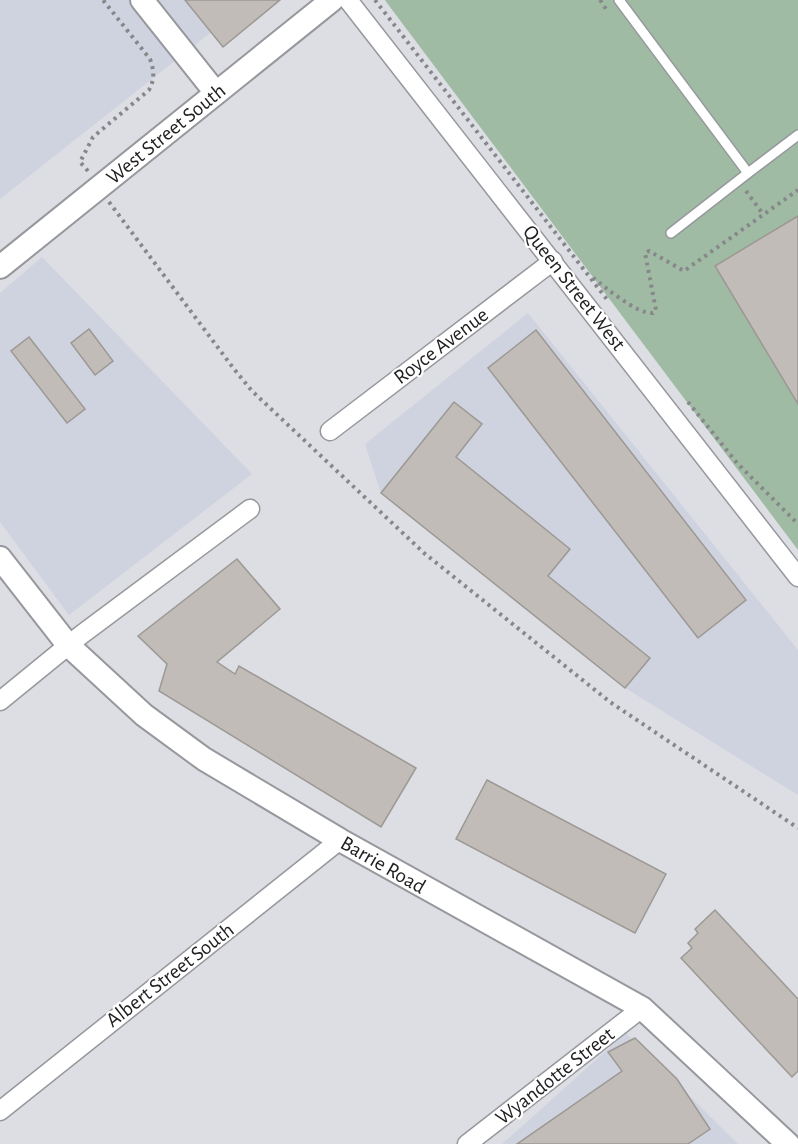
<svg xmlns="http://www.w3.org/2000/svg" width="798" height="1144" viewBox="0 0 798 1144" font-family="'Alegreya Sans',sans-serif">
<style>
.built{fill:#cfd3df}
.green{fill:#a0bba3}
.building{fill:#c1bcb8;stroke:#9c9894;stroke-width:1.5}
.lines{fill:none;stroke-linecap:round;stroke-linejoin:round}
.service-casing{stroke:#96989d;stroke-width:12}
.minor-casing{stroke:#96989d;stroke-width:21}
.tertiary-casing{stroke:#96989d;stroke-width:26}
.path{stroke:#87878b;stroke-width:4;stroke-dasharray:3 4.5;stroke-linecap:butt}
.service{stroke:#fff;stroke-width:9}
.minor{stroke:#fff;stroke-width:18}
.tertiary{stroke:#fff;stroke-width:22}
.labels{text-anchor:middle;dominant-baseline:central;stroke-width:4.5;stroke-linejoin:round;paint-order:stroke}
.street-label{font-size:21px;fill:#202022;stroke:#fff}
</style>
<rect width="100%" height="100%" fill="#dddee4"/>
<g class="built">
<path d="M 0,0 L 252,0 L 0,199 Z"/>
<path d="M 42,257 L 252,474 L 69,615 L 0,522 L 0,293 Z"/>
<path d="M 528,313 L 798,650 L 798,795 L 625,688 L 381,493 L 365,444 Z"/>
<path d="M 626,1033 L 738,1144 L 502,1144 Z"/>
</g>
<path class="green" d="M 385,0 L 798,0 L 798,550 L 387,3 Z"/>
<g class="building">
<path d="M 185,0 L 280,0 L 223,47 Z"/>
<path d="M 798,216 L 798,404 L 715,266 Z"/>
<path d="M 89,329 L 113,361 L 95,375 L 71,343 Z"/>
<path d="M 536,330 L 746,600 L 698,638 L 488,368 Z"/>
<path d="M 29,337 L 85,409 L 67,423 L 11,351 Z"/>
<path d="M 454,402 L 482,424 L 456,457 L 570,549 L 548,576 L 650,658 L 625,688 L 381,493 Z"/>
<path d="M 237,559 L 280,609 L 217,662 L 235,674 L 239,666 L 416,768 L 381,827 L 159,691 L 167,664 L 138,636 Z"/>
<path d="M 487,780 L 666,874 L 635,933 L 456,839 Z"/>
<path d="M 715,910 L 798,999 L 798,1071 L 792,1077 L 681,958 L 692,948 L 688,943 L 698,933 L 695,929 Z"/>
<path d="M 635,1038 L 677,1079 L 710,1129 L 688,1144 L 517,1144 L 622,1071 L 608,1052 Z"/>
</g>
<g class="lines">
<g class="service-casing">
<g id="service">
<path d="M 619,0 L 748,173 L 798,135"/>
<path d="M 671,233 L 748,173"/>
</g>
</g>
<g class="minor-casing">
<g id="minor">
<path d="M 348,0 L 798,577"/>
<path d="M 330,431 L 553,261"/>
<path d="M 0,701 L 81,635 L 250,509"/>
<path d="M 0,1111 L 340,840"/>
<path d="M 467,1144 L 642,1008"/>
</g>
</g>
<g class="tertiary-casing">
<g id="tertiary">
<path d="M 142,0 L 216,93"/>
<path d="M 0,267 L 332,0"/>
<path d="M 0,558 L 68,645 L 144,715 L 204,759 L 340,840 L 642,1008 L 788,1144"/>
</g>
</g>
<g class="path">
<path d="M 375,0 L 609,302"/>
<path d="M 600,0 L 606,9"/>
<path d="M 88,171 L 80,162 L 93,137 L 149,90 C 155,79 154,70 150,59 L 103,0"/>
<path d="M 746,191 L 763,214"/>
<path d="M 109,202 L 234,369 L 252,391 L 424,553 L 610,702 L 798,828"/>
<path d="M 593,278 C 607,288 636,314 653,313 L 656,310 L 645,253 L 649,251 L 684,271 L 798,190"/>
<path d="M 688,402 L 737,463 L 798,524"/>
</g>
<use href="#service" class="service"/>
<use href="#minor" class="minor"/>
<use href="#tertiary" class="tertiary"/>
</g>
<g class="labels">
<g class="street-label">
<text transform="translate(166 134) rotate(-39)">West Street South</text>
<text transform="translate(574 288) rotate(52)">Queen Street West</text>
<text transform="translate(441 346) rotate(-37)">Royce Avenue</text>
<text transform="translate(383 865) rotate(30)">Barrie Road</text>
<text transform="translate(170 975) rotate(-38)">Albert Street South</text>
<text transform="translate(555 1076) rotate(-38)">Wyandotte Street</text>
</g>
</g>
</svg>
